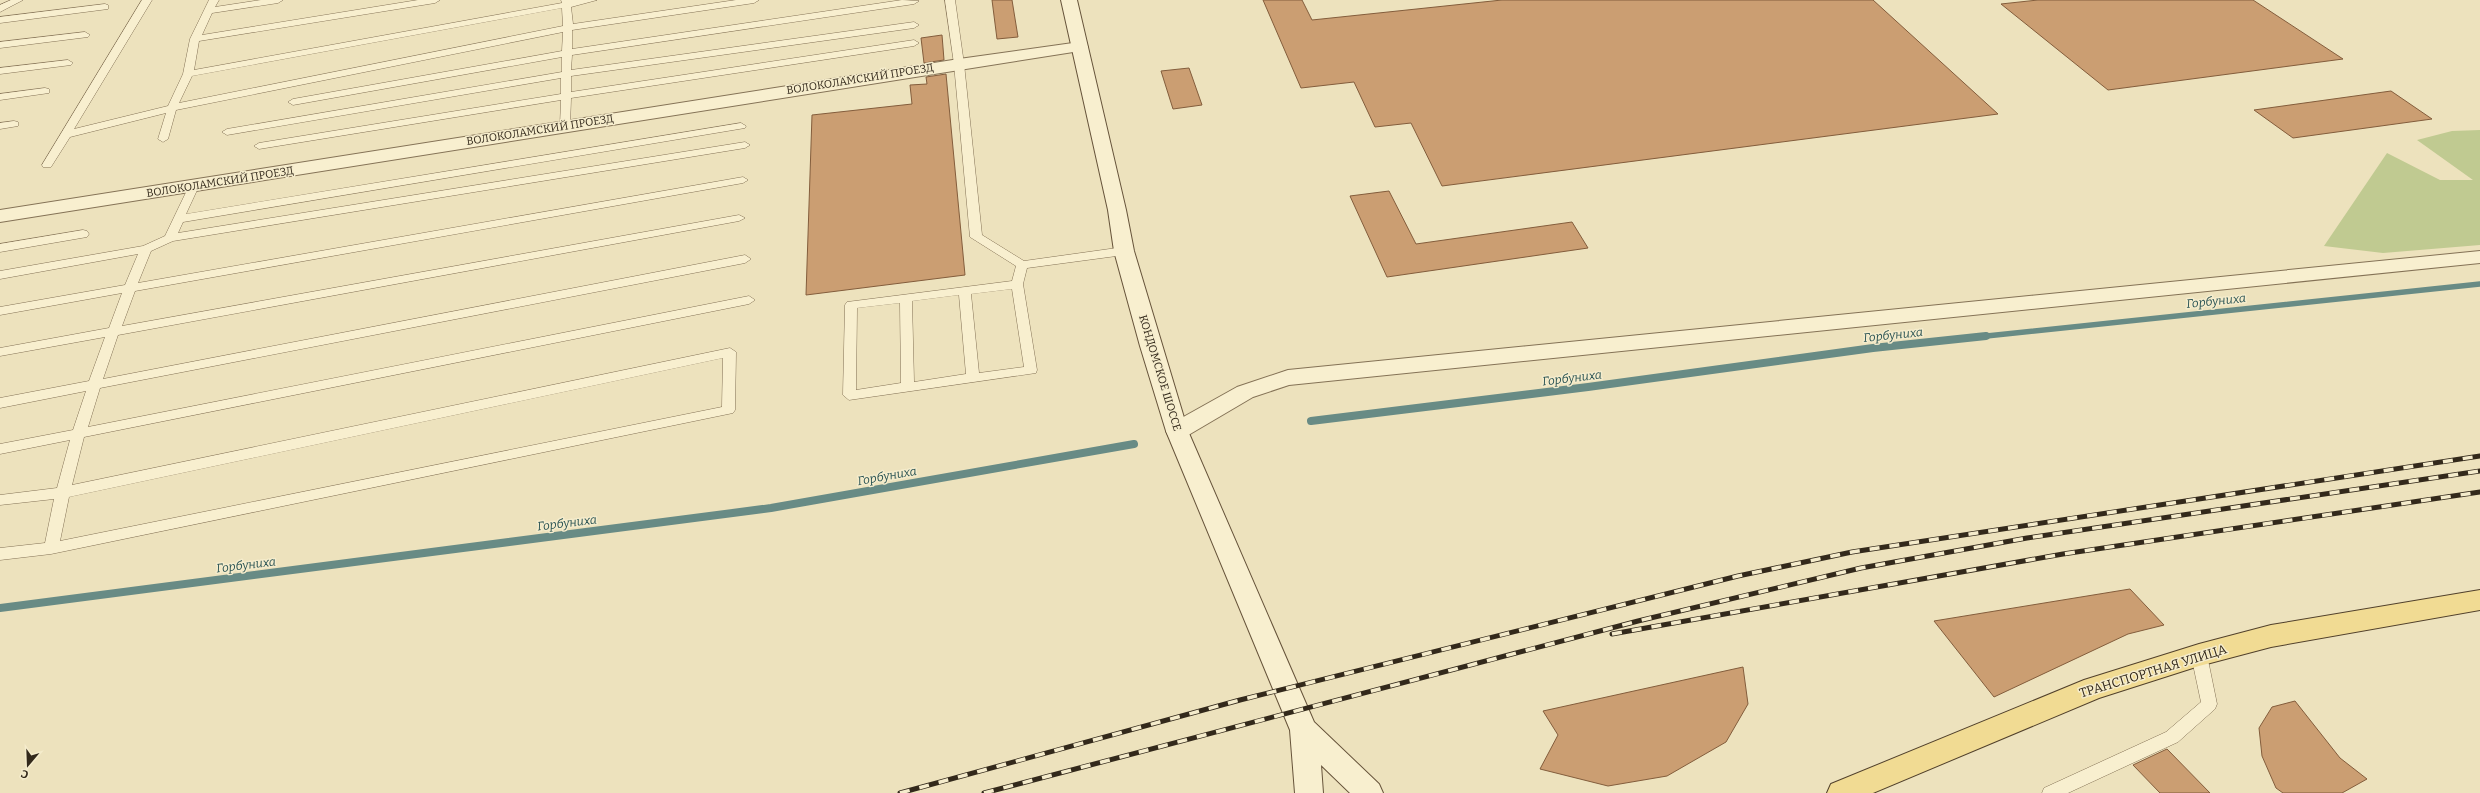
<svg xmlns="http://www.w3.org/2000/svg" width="2480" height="793" viewBox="0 0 2480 793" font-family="Bitter,serif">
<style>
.green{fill:#c0ca91}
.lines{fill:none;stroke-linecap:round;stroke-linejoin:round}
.stream-far1{stroke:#688b85;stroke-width:5.5}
.stream{stroke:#688b85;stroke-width:8}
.building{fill:#cb9e72;stroke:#835d3c}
.lane-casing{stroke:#847256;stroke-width:1}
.street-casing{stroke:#847256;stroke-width:2}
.secondary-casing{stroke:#66533a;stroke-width:2}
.primary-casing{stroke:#51402b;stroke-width:2}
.lane{fill:#f8efcf;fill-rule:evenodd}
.street{fill:#f8efcf;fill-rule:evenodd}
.secondary{fill:#f8efcf;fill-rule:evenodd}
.primary{fill:#f1db93;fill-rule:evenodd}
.rail-casing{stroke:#33291b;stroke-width:5}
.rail{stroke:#f5eccc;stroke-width:3.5;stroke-dasharray:10;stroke-linecap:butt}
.labels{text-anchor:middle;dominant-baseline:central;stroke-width:3;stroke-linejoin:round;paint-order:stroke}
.street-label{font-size:11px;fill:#33291b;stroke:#f5eccc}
.water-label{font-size:12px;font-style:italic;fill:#2a5353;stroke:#f5eccc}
.near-street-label{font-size:13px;fill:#33291b;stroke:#f5eccc}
</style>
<rect width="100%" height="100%" fill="#ede2bd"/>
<path class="green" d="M 2480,130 L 2480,245 L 2383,253 L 2324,246 L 2387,153 L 2440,180 L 2473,180 L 2417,140 L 2452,131 Z"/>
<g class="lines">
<path class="stream-far1" d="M 1977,337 L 2480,284"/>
<g class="stream">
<path d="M 1311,421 L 1588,387 L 1873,348 L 1986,336"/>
<path d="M 0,608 L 771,508 L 1134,444"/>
</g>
</g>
<g class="building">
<path d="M 992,0 L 1012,0 L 1018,37 L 997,39 Z"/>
<path d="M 1263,0 L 1302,0 L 1312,20 L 1502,0 L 1873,0 L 1998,114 L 1442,186 L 1411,123 L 1375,127 L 1354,82 L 1301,88 Z"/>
<path d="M 2038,0 L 2253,0 L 2343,59 L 2108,90 L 2001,4 Z"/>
<path d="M 942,35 L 944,60 L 924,63 L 921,38 Z"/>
<path d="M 1189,68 L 1202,105 L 1173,109 L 1161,71 Z"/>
<path d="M 946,74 L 965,275 L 806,295 L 812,115 L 912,104 L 910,85 L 927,84 L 926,77 Z"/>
<path d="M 2391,91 L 2432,119 L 2293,138 L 2254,110 Z"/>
<path d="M 1389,191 L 1416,244 L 1572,222 L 1588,248 L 1387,277 L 1350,196 Z"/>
<path d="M 2130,589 L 2164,625 L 2128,634 L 1994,697 L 1934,621 Z"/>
<path d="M 1743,667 L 1748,704 L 1726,742 L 1667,776 L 1608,786 L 1540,769 L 1558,735 L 1543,711 Z"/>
<path d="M 2295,701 L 2340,758 L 2367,779 L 2342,793 L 2283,793 L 2276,788 L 2262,756 L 2259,728 L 2272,707 Z"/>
<path d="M 2167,749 L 2210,793 L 2160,793 L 2133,765 Z"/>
</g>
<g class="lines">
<g class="lane-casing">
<g id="lane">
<path d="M 11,0 L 23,0 L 0,12 L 0,5 Z"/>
<path d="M 142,0 L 152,0 L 74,129 L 168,106 L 183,74 L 190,39 L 209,0 L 219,0 L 215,7 L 261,0 L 283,0 L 278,3 L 212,13 L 202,35 L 418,0 L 440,0 L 435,3 L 199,41 L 194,70 L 562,3 L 561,0 L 597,0 L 571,7 L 573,24 L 736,0 L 759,0 L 754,3 L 572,30 L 572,49 L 902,0 L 919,1 L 914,4 L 572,55 L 571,70 L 914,22 L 919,25 L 914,28 L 571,76 L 571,92 L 914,40 L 919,43 L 914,46 L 571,98 L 570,126 L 565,129 L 560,126 L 561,100 L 259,149 L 254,146 L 259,143 L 561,94 L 561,78 L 227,135 L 222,132 L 227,129 L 562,72 L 562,57 L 293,105 L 288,102 L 293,99 L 562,51 L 563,32 L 176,110 L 168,139 L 163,142 L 158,139 L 166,113 L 70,137 L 51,167 L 43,167 L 42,165 ZM 562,8 L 563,26 L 179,103 L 192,76 Z"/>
<path d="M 945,0 L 955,0 L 964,64 L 982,235 L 1024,261 L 1124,247 L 1130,251 L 1124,255 L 1027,268 L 1023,284 L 1037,370 L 1036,373 L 849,400 L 843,395 L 845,305 L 847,302 L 1012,281 L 1016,266 L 970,237 L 954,64 ZM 1012,289 L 1024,367 L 979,373 L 971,294 ZM 959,295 L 966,374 L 914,382 L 912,301 ZM 900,303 L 901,383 L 856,390 L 857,308 Z"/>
<path d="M 105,4 L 108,5 L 108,9 L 0,23 L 0,17 Z"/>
<path d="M 85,32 L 90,35 L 88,37 L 0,48 L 0,42 Z"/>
<path d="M 68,60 L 73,63 L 71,65 L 0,74 L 0,68 Z"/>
<path d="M 45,88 L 49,89 L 49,93 L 0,100 L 0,94 Z"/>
<path d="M 14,121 L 18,122 L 18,126 L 0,129 L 0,123 Z"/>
<path d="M 741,123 L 746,126 L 745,128 L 183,222 L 178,233 L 745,142 L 750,145 L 745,148 L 173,241 L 151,251 L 138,283 L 743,177 L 748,180 L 743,183 L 135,291 L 122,326 L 739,215 L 745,218 L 739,221 L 118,335 L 103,379 L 745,255 L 751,259 L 745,263 L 100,388 L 88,427 L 749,296 L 755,300 L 749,304 L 84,437 L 72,485 L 730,348 L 736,352 L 735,410 L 733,413 L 51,554 L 0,560 L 0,548 L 45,543 L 54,499 L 0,505 L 0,495 L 57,488 L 70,440 L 0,454 L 0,444 L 73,430 L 86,391 L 0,408 L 0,398 L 89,381 L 105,337 L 0,356 L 0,348 L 109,328 L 122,293 L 0,315 L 0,307 L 125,285 L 138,254 L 0,279 L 0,271 L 143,246 L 165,236 L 189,186 L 194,183 L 199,186 L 186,214 ZM 723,358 L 722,407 L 60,541 L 69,497 Z"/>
<path d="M 83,230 L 87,231 L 89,234 L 87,237 L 0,252 L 0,244 Z"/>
<path d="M 2199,648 L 2204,650 L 2207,655 L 2217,704 L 2215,709 L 2178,742 L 2068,793 L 2042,793 L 2044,788 L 2166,732 L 2201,702 L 2191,655 L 2194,650 Z"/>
</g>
</g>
<g class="street-casing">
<g id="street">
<path d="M 1080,42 L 1086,44 L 1088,47 L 1086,50 L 0,222 L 0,210 L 959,59 Z"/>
<path d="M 2480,251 L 2480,263 L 1289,385 L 1253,397 L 1185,437 L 1177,439 L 1169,437 L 1166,431 L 1169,425 L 1237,387 L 1288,370 Z"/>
</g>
</g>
<g class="secondary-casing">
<path id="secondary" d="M 1061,0 L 1077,0 L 1126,210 L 1134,251 L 1188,431 L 1314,722 L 1379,784 L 1383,793 L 1350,793 L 1321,765 L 1323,793 L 1295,793 L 1290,730 L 1166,431 L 1140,346 L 1114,251 L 1108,210 Z"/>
</g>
<g class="primary-casing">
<path id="primary" d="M 2480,590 L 2480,610 L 2271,647 L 2199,666 L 2099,698 L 1873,793 L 1827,793 L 1831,784 L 2084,680 L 2199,644 L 2271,625 Z"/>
</g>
<use href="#lane" class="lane"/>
<use href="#street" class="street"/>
<use href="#secondary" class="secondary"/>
<use href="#primary" class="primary"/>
<g class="rail-casing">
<g id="rail">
<path d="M 1612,634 L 2063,554 L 2480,492"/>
<path d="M 900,793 L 1240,700 L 1738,576 L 1852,552 L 2480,456"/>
<path d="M 984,793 L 1638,621 L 1861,568 L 2027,538 L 2480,471"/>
</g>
</g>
<use href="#rail" class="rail"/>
</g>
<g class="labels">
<g class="street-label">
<text transform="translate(860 79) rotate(-9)">ВОЛОКОЛАМСКИЙ ПРОЕЗД</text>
<text transform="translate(540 130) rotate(-9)">ВОЛОКОЛАМСКИЙ ПРОЕЗД</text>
<text transform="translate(220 182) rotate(-9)">ВОЛОКОЛАМСКИЙ ПРОЕЗД</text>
<text transform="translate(1160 373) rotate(73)">КОНДОМСКОЕ ШОССЕ</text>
</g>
<g class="water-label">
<text transform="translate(2216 301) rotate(-6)">Горбуниха</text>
<text transform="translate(1893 335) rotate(-6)">Горбуниха</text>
<text transform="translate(1572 378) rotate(-7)">Горбуниха</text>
<text transform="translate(887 476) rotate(-10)">Горбуниха</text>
<text transform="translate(567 523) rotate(-7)">Горбуниха</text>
<text transform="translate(246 565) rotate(-7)">Горбуниха</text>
</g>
<g class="near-street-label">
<text transform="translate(2153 671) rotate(-17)">ТРАНСПОРТНАЯ УЛИЦА</text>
</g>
</g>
<g transform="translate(28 765) rotate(199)" stroke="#f5eccc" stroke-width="3" paint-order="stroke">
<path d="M0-3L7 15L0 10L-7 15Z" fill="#33291b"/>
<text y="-6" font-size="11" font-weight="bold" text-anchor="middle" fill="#33291b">С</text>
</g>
</svg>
